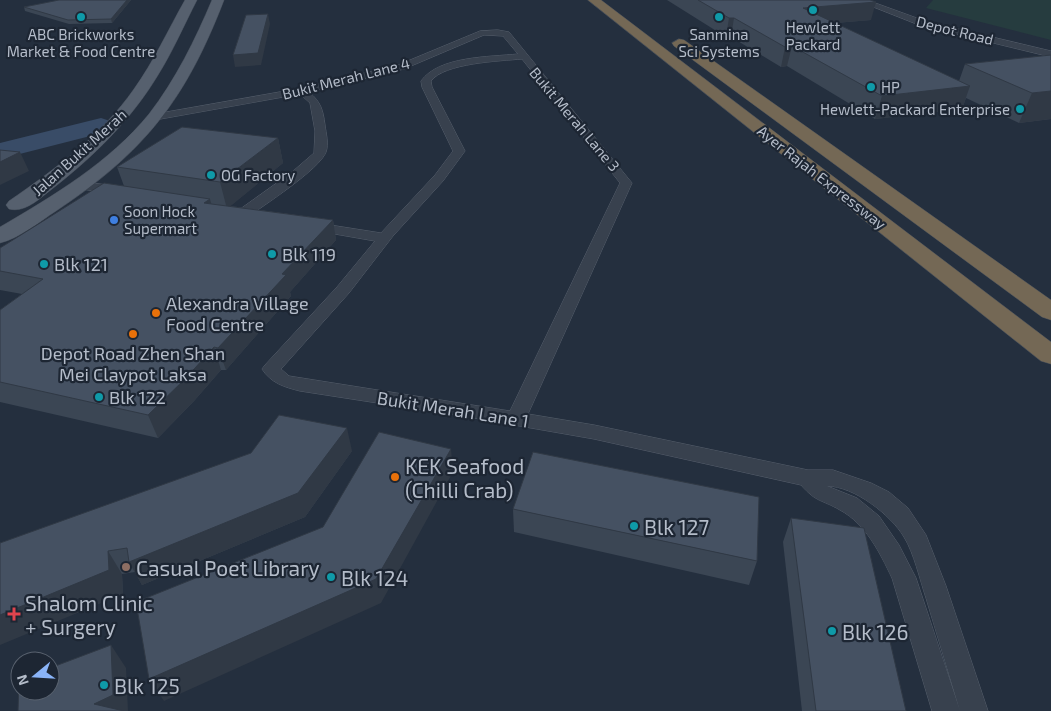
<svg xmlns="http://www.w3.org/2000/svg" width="1051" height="711" viewBox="0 0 1051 711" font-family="'Exo 2',sans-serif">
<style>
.green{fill:#263c3f}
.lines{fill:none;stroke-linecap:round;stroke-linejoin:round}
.river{fill:#394c67;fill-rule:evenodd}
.minor-casing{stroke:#565f6c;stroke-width:1}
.primary-casing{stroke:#414a57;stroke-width:1}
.motorway-casing{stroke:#434c59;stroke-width:1}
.minor{fill:#38414e;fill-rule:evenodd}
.primary{fill:#56606e;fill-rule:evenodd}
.motorway{fill:#746855;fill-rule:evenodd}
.wall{fill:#3b4654}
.shaded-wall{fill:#303945}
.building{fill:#455162;stroke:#303945}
.culture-dot{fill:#0f9aa8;stroke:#1d2633;stroke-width:2}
.shop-dot{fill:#3f7fe0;stroke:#1d2633;stroke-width:2}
.food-dot{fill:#e8710a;stroke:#1d2633;stroke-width:2}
.education-dot{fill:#8d6e63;stroke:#1d2633;stroke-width:2}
.health-dot{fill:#e0444e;stroke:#1d2633;stroke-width:2}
.labels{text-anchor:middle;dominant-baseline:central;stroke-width:4.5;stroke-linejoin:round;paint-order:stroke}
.far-poi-label{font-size:15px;fill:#b4bcc9;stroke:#1d2633}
.far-street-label{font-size:15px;fill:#b4bcc9;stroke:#1d2633}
.poi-label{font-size:18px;fill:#b4bcc9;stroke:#1d2633;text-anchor:start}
.street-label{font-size:18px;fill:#b4bcc9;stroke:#1d2633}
.near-poi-label{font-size:21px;fill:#b4bcc9;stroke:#1d2633;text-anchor:start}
</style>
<rect width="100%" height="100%" fill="#242f3e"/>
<path class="green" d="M 933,0 L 1051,0 L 1051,40 L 926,8 Z"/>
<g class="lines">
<path class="river" d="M 101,118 L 110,121 L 114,126 L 110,131 L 0,159 L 0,143 Z"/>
<g class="minor-casing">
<g id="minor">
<path d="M 856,0 L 867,0 L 925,21 L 1051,51 L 1051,57 L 919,25 Z"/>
<path d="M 498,30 L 509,32 L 632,183 L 528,414 L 594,425 L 808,470 L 833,470 L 871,483 L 889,492 L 908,508 L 926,535 L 946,586 L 988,711 L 960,711 C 949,673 937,636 926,598 C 920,580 914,553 904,537 C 891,515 854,486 827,486 L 857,498 L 879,516 L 899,545 L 916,578 L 960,711 L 932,711 L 892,578 C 880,553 866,524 840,510 C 821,499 817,503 801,485 L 594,439 L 468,417 L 300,391 C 284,387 271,383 262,369 L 265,365 L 337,287 L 375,241 L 306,229 L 304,226 L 306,223 L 311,222 L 381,233 L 435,175 L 453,151 L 422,87 L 421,81 C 439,56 489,57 518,54 L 503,36 L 484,35 L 404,69 L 309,92 C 321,102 323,110 325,125 C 326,133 329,144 326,152 C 320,169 263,206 246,218 L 236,218 L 234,215 L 236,212 L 292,172 L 314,153 L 315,131 L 310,103 L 300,94 L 155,120 L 150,117 L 155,114 L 302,88 L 398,65 L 480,31 ZM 522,59 L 620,183 L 510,411 L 289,376 L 281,369 L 349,293 L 393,236 L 443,181 L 465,151 L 432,87 L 431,81 C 444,63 500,61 522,59 Z"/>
<path d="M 79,181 L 121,187 L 127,191 L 121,195 L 75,188 L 73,185 L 75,182 Z"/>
</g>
</g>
<g class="primary-casing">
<g id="primary">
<path d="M 185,0 L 197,0 C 184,25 173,51 158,75 C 131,120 93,157 52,189 C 39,199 25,213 9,209 L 6,205 L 9,201 C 54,170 102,135 134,89 C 154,61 168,30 185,0 Z"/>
<path d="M 212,0 L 224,0 C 186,99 145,152 56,211 C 39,222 20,238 0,243 L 0,227 C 53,196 110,162 149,114 C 176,79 195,40 212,0 Z"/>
</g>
</g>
<g class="motorway-casing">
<g id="motorway">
<path d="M 588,0 L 601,0 L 1051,342 L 1051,364 L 1041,361 Z"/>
<path d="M 679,39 L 684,40 L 1051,300 L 1051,320 L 1042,317 L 674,46 L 672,43 Z"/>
</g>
</g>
<use href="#minor" class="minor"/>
<use href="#primary" class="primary"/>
<use href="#motorway" class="motorway"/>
</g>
<g class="wall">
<path d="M 59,0 L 131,0 L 112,23 L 69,24 L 25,11 L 24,7 Z"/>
<path d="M 667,0 L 870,0 L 871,20 L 835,23 L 959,81 L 965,64 L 1051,55 L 1051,119 L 1019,123 L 966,98 L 962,109 L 875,119 L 787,66 L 781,67 L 731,37 L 726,37 Z"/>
<path d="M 278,138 L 283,163 L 230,206 L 333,220 L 336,240 L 290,292 L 291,296 L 226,370 L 221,370 L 194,401 L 158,438 L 0,402 L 0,310 L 22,294 L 0,290 L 0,248 L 124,186 L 117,167 Z"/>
<path d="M 352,451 L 305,517 L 142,585 L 135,572 L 122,574 L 123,594 L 0,543 Z"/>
<path d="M 513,509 L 757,561 L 749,585 L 514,532 Z"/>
<path d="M 791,518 L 906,711 L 802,711 L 783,542 Z"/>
</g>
<g class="shaded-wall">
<path d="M 127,0 L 131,0 L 112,23 L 111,19 Z"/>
<path d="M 876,2 L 871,20 L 799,26 L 803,8 Z"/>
<path d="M 268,14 L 270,24 L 261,65 L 235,67 L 233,55 Z"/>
<path d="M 729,18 L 734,18 L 731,37 L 726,37 Z"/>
<path d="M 792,46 L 787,66 L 781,67 L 785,47 Z"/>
<path d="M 970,86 L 962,109 L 875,119 L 882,96 Z"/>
<path d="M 1051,91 L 1051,119 L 1019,123 L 1032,93 Z"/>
<path d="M 278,138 L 283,163 L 227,209 L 220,182 Z"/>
<path d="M 20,152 L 29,171 L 0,185 L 0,162 Z"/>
<path d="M 210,199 L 215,218 L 204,203 Z"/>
<path d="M 333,220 L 336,240 L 290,292 L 291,296 L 226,370 L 218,348 L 282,274 Z"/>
<path d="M 214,347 L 221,370 L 194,401 L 158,438 L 148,415 Z"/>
<path d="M 347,428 L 352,451 L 305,517 L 142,585 L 129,562 Z"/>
<path d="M 451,449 L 453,472 L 381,603 L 164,701 L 149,679 Z"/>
<path d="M 108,551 L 122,574 L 123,594 L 0,645 L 0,615 Z"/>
<path d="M 111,645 L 126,668 L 128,711 L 99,711 L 94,704 Z"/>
</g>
<g class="building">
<path d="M 59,0 L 127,0 L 111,19 L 68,20 L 24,7 Z"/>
<path d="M 698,0 L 870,0 L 876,2 L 803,8 L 970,86 L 882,96 L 792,46 L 785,47 L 734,18 L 729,18 Z"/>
<path d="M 268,14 L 258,53 L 233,55 L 246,15 Z"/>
<path d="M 1051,55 L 1051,91 L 1032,93 L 965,64 Z"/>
<path d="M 182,127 L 278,138 L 220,182 L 117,167 Z"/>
<path d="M 0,150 L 20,152 L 0,162 Z"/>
<path d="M 104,183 L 210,199 L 204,203 L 333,220 L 282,274 L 286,275 L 218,348 L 214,347 L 186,378 L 148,415 L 0,382 L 0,310 L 43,279 L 0,271 L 0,248 Z"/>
<path d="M 279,415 L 347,428 L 298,493 L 129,562 L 127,548 L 108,551 L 109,570 L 0,615 L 0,543 L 251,453 Z"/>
<path d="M 379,432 L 451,449 L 376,579 L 149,679 L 136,602 L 323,527 Z"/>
<path d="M 533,452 L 759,497 L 757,561 L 513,509 Z"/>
<path d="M 791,518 L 864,528 L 906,711 L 816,711 Z"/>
<path d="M 111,645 L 113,695 L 94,704 L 124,711 L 18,711 L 19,680 L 20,679 L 20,691 L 50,691 L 50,668 Z"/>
</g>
<g class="culture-dot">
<circle cx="813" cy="10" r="5"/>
<circle cx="81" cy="17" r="5"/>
<circle cx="719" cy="17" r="5"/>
<circle cx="871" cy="87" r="5"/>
<circle cx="1020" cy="109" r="5"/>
<circle cx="211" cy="175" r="5"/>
<circle cx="272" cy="254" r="5"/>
<circle cx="44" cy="264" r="5"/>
<circle cx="99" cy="397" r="5"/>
<circle cx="634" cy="526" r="5"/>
<circle cx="331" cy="577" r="5"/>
<circle cx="832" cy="631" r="5"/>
<circle cx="104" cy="685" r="5"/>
</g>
<circle class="shop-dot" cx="114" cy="220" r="5"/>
<g class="food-dot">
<circle cx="156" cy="313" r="5"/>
<circle cx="133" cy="334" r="5"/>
<circle cx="395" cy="477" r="5"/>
</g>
<circle class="education-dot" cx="126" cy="567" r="5"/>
<path class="health-dot" d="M11.5 606.5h5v5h5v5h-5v5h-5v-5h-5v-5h5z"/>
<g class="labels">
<g class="far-poi-label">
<text x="813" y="27">Hewlett<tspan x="813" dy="17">Packard</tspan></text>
<text x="81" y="34">ABC Brickworks<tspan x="81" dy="17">Market &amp; Food Centre</tspan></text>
<text x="719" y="34">Sanmina<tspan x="719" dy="17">Sci Systems</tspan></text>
<text x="881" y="87" text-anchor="start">HP</text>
<text x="1010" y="109" text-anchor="end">Hewlett-Packard Enterprise</text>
<text x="221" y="175" text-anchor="start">OG Factory</text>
<text x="124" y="211" text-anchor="start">Soon Hock<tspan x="124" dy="17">Supermart</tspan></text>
</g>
<g class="far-street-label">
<text transform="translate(955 30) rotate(14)">Depot Road</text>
<text transform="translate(346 78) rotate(-14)">Bukit Merah Lane 4</text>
<text transform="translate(575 119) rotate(50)">Bukit Merah Lane 3</text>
<text transform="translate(79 152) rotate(-42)">Jalan Bukit Merah</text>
<text transform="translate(822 177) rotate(38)">Ayer Rajah Expressway</text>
</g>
<g class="poi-label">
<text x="282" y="254">Blk 119</text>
<text x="54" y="264">Blk 121</text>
<text x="166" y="303">Alexandra Village<tspan x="166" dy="21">Food Centre</tspan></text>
<text x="133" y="353" text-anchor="middle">Depot Road Zhen Shan<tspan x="133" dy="21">Mei Claypot Laksa</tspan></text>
<text x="109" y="397">Blk 122</text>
</g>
<g class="street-label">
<text transform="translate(453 409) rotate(9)">Bukit Merah Lane 1</text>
</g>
<g class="near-poi-label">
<text x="405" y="465">KEK Seafood<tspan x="405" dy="24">(Chilli Crab)</tspan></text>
<text x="644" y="526">Blk 127</text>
<text x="136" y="567">Casual Poet Library</text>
<text x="341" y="577">Blk 124</text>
<text x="25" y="602">Shalom Clinic<tspan x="25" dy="24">+ Surgery</tspan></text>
<text x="842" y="631">Blk 126</text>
<text x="114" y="685">Blk 125</text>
</g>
</g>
<g transform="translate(35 676) rotate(252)"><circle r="24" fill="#1d2633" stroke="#59626f"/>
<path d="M0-4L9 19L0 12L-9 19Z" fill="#8ab4f8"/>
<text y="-8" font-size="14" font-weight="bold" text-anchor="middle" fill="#b4bcc9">N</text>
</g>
</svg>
